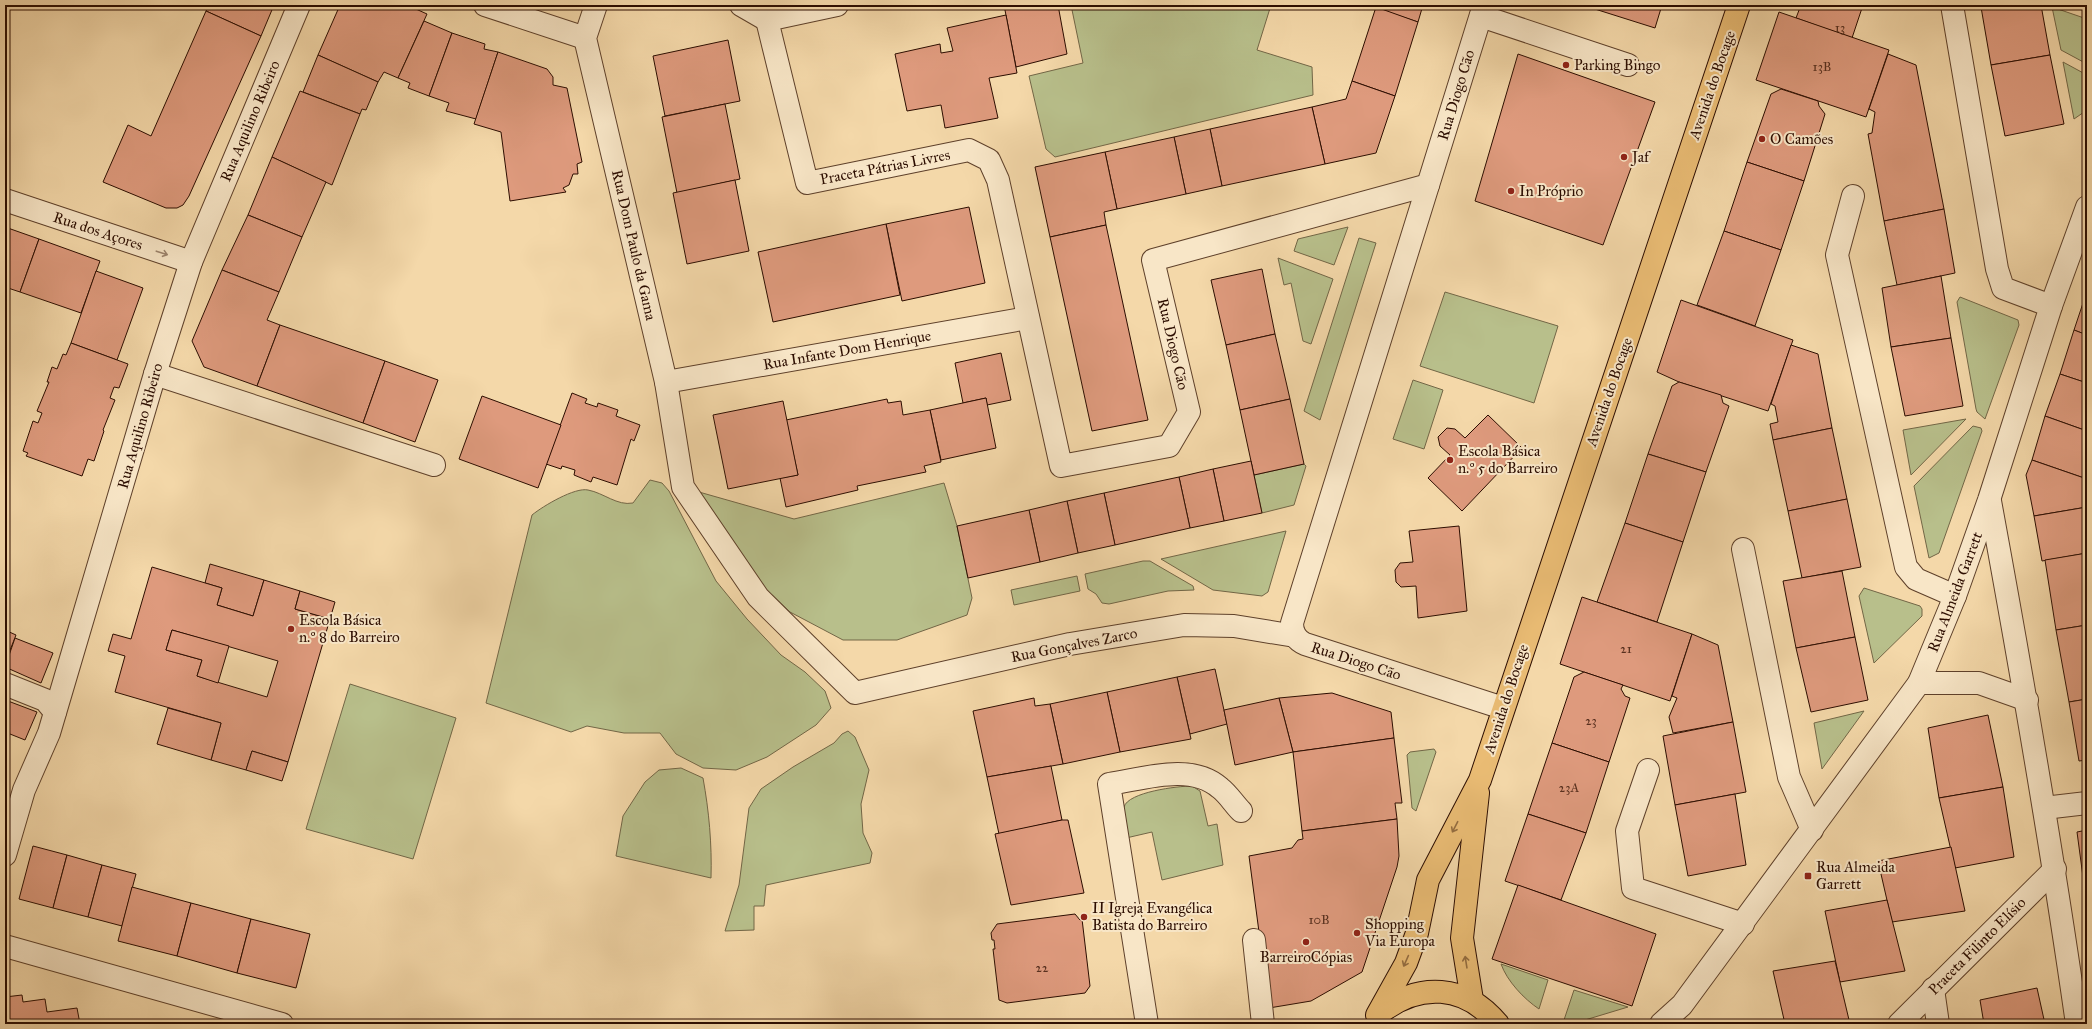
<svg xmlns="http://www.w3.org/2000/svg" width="2092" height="1029" viewBox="0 0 2092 1029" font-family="'IM FELL Great Primer',serif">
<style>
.green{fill:#b8bf8b;stroke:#726646}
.building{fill:#de9a7d;stroke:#2c0d00;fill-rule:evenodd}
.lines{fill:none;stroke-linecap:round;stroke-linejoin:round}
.minor-casing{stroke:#5e402a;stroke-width:24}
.major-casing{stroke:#2c0d00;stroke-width:24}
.minor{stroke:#f8e6c7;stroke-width:22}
.major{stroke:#eabc74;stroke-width:22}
.oneway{stroke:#9c846d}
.oneway2{stroke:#946d40}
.poi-dot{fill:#8f2418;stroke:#f8e6c7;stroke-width:1.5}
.labels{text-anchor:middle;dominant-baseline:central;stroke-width:4;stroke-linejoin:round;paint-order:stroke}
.number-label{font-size:13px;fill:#58301f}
.poi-label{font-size:15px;fill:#2c0d00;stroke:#f8e6c7;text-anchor:start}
.street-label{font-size:15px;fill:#2c0d00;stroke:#f8e6c7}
</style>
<rect width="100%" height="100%" fill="#f4d8a9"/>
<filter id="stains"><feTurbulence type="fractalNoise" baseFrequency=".005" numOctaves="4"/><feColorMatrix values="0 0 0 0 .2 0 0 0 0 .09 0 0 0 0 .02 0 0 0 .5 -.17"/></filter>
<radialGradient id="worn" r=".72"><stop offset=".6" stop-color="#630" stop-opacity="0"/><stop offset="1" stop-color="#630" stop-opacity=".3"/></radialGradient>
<g class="green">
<path d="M 1071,5 L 1271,5 L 1257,50 L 1312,67 L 1313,95 L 1055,157 L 1046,149 L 1029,76 L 1083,63 Z"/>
<path d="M 2052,7 L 2087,19 L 2087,64 L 2061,50 Z"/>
<path d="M 2063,62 L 2087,75 L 2087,110 L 2074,119 Z"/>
<path d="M 1348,227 L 1334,265 L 1294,251 L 1298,239 Z"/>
<path d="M 1359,238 L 1376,243 L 1320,420 L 1304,411 Z"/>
<path d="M 1278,258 L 1333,279 L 1311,344 L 1303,341 L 1291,283 L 1284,285 Z"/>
<path d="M 1445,292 L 1558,326 L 1534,403 L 1420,366 Z"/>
<path d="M 1960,297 L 2018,320 L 2019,325 L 1985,419 L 1977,412 L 1976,409 L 1957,302 Z"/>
<path d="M 1413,380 L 1443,390 L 1424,449 L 1393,439 Z"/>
<path d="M 1966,419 L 1911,475 L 1903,430 Z"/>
<path d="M 1973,426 L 1981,428 L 1982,431 L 1939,553 L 1929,558 L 1914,486 Z"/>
<path d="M 1304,464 L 1306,466 L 1294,505 L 1262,513 L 1254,475 Z"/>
<path d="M 650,480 L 662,483 L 669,491 L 716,581 L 747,619 L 781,655 L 805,672 L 825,691 L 831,708 L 816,725 L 767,757 L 736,770 L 703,768 L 676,754 L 660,733 L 624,733 L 587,726 L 571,732 L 486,703 L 532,515 C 543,506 575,487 588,490 C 604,493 617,506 633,503 Z"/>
<path d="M 944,483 L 957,526 L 972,598 L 967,615 L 897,640 L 843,640 L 790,612 L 752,576 L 699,492 L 794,519 Z"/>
<path d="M 1286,531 L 1268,592 L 1262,596 L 1213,590 L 1161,559 Z"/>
<path d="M 1143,561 L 1150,561 L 1155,564 L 1193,586 L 1194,590 L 1168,591 L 1109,604 L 1102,603 L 1096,594 L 1088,589 L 1085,574 Z"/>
<path d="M 1077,576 L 1080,591 L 1014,605 L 1011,590 Z"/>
<path d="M 1864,588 L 1920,606 L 1922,609 L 1922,616 L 1874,663 L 1859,596 Z"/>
<path d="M 350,684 L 456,718 L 413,859 L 306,829 Z"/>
<path d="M 1864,711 L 1822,769 L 1814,723 Z"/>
<path d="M 848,731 L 855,737 L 869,770 L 861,804 L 863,833 L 872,853 L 870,863 L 766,885 L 764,906 L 754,906 L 754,930 L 725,931 L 739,885 L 749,808 L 761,789 L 793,767 L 834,743 L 842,734 Z"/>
<path d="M 1434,749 L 1436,752 L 1416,811 L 1412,808 L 1407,755 L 1410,752 Z"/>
<path d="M 681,768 L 703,778 C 709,811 712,844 711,878 L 616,856 L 623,816 L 645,782 L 659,770 Z"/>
<path d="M 1192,786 L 1200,791 L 1208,826 L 1217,824 L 1223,865 L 1162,880 L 1152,832 L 1126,838 C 1125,829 1121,816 1124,807 C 1128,792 1178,786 1192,786 Z"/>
<path d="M 1501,964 L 1548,980 L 1539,1009 C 1524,999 1507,981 1501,964 Z"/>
<path d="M 1574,990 L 1628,1007 L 1585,1020 L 1564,1020 Z"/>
</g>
<g class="building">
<path d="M 209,5 L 274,5 L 261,36 L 206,11 Z"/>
<path d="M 340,5 L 407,5 L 427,14 L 398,78 L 384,72 L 378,82 L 318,55 Z"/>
<path d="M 1004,5 L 1058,5 L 1067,54 L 1016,67 Z"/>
<path d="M 1379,5 L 1423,5 L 1418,22 L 1378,9 Z"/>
<path d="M 1582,5 L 1599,5 L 1598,10 Z"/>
<path d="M 1599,5 L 1662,5 L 1655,28 L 1598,10 Z"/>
<path d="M 1801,5 L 1863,5 L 1852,38 L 1796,18 Z"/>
<path d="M 1988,5 L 2041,5 L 2050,55 L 1991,65 L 1981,7 Z"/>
<path d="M 1376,7 L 1418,22 L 1395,96 L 1352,81 Z"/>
<path d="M 206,11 L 261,36 L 189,196 L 183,205 L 177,208 L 166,208 L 103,182 L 128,125 L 151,136 Z"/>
<path d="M 1779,12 L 1889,50 L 1866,117 L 1756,80 Z"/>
<path d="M 1006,15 L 1017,73 L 989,78 L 998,118 L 945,128 L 941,105 L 907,111 L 895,54 L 940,44 L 941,53 L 953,51 L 947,28 Z"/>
<path d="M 424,21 L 452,33 L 429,96 L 408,88 L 410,83 L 398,78 Z"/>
<path d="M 452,33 L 485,44 L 484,49 L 498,52 L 476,119 L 446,111 L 449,103 L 429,96 Z"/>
<path d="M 728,40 L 740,101 L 665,116 L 653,56 Z"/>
<path d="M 498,52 L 547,69 L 553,77 L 553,85 L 567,88 L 582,162 L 577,164 L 578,174 L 573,174 L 569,185 L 563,188 L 566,192 L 510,201 L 501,132 L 474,124 Z"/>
<path d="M 1518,54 L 1655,102 L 1603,245 L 1475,201 Z"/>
<path d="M 1888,54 L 1916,65 L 1944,209 L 1884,221 L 1868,134 L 1872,133 L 1875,112 L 1869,109 Z"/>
<path d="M 318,55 L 378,82 L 366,110 L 362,109 L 360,114 L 303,92 Z"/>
<path d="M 2050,55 L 2064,124 L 2005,136 L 1991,65 Z"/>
<path d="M 1352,81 L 1395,96 L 1376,153 L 1325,164 L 1312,107 L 1346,99 Z"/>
<path d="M 1781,89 L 1818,101 L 1819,106 L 1825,114 L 1804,181 L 1747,162 L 1771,94 Z"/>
<path d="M 300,91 L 360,114 L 332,185 L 272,157 Z"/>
<path d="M 725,104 L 740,179 L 677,193 L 662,117 Z"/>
<path d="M 1312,107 L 1325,164 L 1222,186 L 1210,129 Z"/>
<path d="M 1210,129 L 1222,186 L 1186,194 L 1174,137 Z"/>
<path d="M 1174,137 L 1186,194 L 1117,209 L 1105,152 Z"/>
<path d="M 1105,152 L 1117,209 L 1104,212 L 1106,225 L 1050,237 L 1035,167 Z"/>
<path d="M 272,157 L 326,182 L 302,237 L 248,215 Z"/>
<path d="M 1747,162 L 1804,181 L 1781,250 L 1724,231 Z"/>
<path d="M 735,180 L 749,251 L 687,264 L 673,193 Z"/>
<path d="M 969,207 L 985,283 L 902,301 L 886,224 Z"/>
<path d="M 1944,209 L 1955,273 L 1897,285 L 1884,221 Z"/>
<path d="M 248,215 L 302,237 L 279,292 L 222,270 Z"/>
<path d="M 886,224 L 900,295 L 773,322 L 758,252 Z"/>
<path d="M 1106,225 L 1148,420 L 1092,431 L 1050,237 Z"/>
<path d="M 5,227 L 39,239 L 20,292 L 5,287 Z"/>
<path d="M 1724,231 L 1781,250 L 1755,326 L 1697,305 Z"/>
<path d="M 39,239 L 100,261 L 81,313 L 20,292 Z"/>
<path d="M 1262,269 L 1275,334 L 1226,345 L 1211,280 Z"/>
<path d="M 222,270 L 279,292 L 267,320 L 280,325 L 257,386 L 204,367 L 192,341 Z"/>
<path d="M 96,271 L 143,288 L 117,360 L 71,343 Z"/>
<path d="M 1941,276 L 1951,338 L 1891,347 L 1882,288 Z"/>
<path d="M 2087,291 L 2087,335 L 2074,330 Z"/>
<path d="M 1681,300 L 1793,340 L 1768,411 L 1679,382 L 1657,372 Z"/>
<path d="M 280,325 L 385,361 L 363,423 L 257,386 Z"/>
<path d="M 2074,330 L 2087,335 L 2087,383 L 2060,374 Z"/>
<path d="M 1275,334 L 1290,399 L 1240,410 L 1226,345 Z"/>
<path d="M 1951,338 L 1963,406 L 1905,416 L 1891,347 Z"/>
<path d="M 71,343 L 128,364 L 119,388 L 114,387 L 110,398 L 115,400 L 103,430 L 104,431 L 94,461 L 88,459 L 82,476 L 26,456 L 28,453 L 23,451 L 33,421 L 38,423 L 42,413 L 37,411 L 49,382 L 47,382 L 52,367 L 57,369 L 63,354 L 66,355 Z"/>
<path d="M 1791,345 L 1818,354 L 1832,428 L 1773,440 L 1770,424 L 1778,422 L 1775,406 L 1771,404 Z"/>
<path d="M 1001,353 L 1011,400 L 987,405 L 986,398 L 963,403 L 955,363 Z"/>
<path d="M 385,361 L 438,380 L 415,442 L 363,423 Z"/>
<path d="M 2060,374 L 2087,383 L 2087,431 L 2045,416 Z"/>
<path d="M 1679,382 L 1721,395 L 1723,403 L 1729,406 L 1706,472 L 1648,454 L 1672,386 Z"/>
<path d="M 572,393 L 587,399 L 585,403 L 597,407 L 598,403 L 618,410 L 616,416 L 640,425 L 634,441 L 631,439 L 617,485 L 593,477 L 591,482 L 574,475 L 575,470 L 562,466 L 561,469 L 546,464 Z"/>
<path d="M 482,396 L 561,425 L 538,488 L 459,459 Z"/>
<path d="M 986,398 L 996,448 L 941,460 L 930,410 Z"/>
<path d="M 887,399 L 888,403 L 901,401 L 903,415 L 930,410 L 941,462 L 924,466 L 926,472 L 857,486 L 858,490 L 786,507 L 780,478 L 798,475 L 786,420 Z"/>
<path d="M 1290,399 L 1304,464 L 1254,475 L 1240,410 Z"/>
<path d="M 783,401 L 798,475 L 728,489 L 713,415 Z"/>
<path d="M 1488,415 L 1522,448 L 1462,511 L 1428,478 L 1450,455 L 1440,446 L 1438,437 L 1447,428 L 1455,429 L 1465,438 Z"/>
<path d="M 2045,416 L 2087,431 L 2087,479 L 2032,460 Z"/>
<path d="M 1832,428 L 1847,499 L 1788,511 L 1773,440 Z"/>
<path d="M 1648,454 L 1706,472 L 1683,542 L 1625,523 Z"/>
<path d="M 2032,460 L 2087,479 L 2087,507 L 2034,516 L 2026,475 Z"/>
<path d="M 1251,461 L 1262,513 L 1224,521 L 1213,469 Z"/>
<path d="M 1213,469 L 1224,521 L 1190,528 L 1179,477 Z"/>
<path d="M 1179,477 L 1190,528 L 1115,545 L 1104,493 Z"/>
<path d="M 1104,493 L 1115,545 L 1078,553 L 1067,501 Z"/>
<path d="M 1847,499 L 1861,567 L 1802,578 L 1788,511 Z"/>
<path d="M 1067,501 L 1078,553 L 1040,562 L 1029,510 Z"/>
<path d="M 2087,507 L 2087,553 L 2042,561 L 2034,516 Z"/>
<path d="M 1029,510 L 1040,562 L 968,578 L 957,526 Z"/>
<path d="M 1625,523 L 1683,542 L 1657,622 L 1597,602 Z"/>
<path d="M 1459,526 L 1467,611 L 1418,618 L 1416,586 L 1401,587 L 1396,582 L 1395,570 L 1400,563 L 1413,562 L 1409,531 Z"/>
<path d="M 2087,553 L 2087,625 L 2056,630 L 2045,560 Z"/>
<path d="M 210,564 L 264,580 L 253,616 L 217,605 L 222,588 L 205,583 Z"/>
<path d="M 152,567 L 222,588 L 217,605 L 253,616 L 264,580 L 300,591 L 295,609 L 330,619 L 288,762 L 252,751 L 246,770 L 211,760 L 221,723 L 115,692 L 125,656 L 108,651 L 113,634 L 131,639 ZM 172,630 L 278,661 L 267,697 L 197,676 L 202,660 L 166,650 Z"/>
<path d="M 1842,571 L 1855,637 L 1796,648 L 1783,581 Z"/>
<path d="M 300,591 L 335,602 L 330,619 L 295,609 Z"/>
<path d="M 1582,597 L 1692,634 L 1670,701 L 1560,664 Z"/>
<path d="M 2087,625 L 2087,699 L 2069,702 L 2056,630 Z"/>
<path d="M 5,630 L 16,635 L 5,663 Z"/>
<path d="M 172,630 L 229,646 L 218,683 L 197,676 L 202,660 L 166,650 Z"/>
<path d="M 1692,634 L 1718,645 L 1733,722 L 1673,733 L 1669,717 L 1677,698 L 1672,696 Z"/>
<path d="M 1855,637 L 1868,700 L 1811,712 L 1796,648 Z"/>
<path d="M 15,638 L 53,653 L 41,683 L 5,667 Z"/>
<path d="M 1215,669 L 1227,724 L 1190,734 L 1177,677 Z"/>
<path d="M 1584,672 L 1623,685 L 1621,689 L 1625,696 L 1630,698 L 1609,762 L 1552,743 L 1574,677 Z"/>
<path d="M 1177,677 L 1191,739 L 1120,752 L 1107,692 Z"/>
<path d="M 1107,692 L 1120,752 L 1063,764 L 1050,704 Z"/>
<path d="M 1332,693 L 1391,712 L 1394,738 L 1293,752 L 1279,698 Z"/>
<path d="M 1034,698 L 1035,706 L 1050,704 L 1063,764 L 987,777 L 973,711 Z"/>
<path d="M 1279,698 L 1293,752 L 1235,765 L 1224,710 Z"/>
<path d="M 2087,699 L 2087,760 L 2079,761 L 2069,702 Z"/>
<path d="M 8,701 L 37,712 L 25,740 L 5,732 L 5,709 Z"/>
<path d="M 168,708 L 221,723 L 211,760 L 157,744 Z"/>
<path d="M 1988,715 L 2003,787 L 1939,798 L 1928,728 Z"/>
<path d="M 1733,722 L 1746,792 L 1675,805 L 1663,736 Z"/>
<path d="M 1394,738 L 1402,803 L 1395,803 L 1397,819 L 1302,831 L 1293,752 Z"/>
<path d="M 1552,743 L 1609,762 L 1586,833 L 1528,814 Z"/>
<path d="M 252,751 L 288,762 L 282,781 L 246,770 Z"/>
<path d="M 1051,766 L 1062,820 L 999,834 L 987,777 Z"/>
<path d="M 2003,787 L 2014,857 L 1955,868 L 1939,798 Z"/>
<path d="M 1735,794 L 1746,865 L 1688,876 L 1675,805 Z"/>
<path d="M 1528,814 L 1586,833 L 1561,900 L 1505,881 Z"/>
<path d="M 1397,819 L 1399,856 L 1397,867 L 1362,972 L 1311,1001 L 1269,1008 L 1249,856 L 1292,848 L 1298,840 L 1303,839 L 1302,831 Z"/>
<path d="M 1062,820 L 1068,820 L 1084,893 L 1011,905 L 995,834 Z"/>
<path d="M 2087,830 L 2087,892 L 2085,892 L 2077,832 Z"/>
<path d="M 33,846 L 67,855 L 53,908 L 19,899 Z"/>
<path d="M 1951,847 L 1965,911 L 1892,922 L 1878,861 Z"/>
<path d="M 67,855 L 102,865 L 88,917 L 53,908 Z"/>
<path d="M 102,865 L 136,874 L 122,926 L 88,917 Z"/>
<path d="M 1518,885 L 1656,934 L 1632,1006 L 1492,959 Z"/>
<path d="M 132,887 L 191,903 L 177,956 L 118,941 Z"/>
<path d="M 2085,892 L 2087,892 L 2087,906 Z"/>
<path d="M 1887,900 L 1905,971 L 1840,982 L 1825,911 Z"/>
<path d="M 191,903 L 251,919 L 237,973 L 177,956 Z"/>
<path d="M 1075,914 L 1080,920 L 1082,919 L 1090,986 L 1085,993 L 1007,1003 L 999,1000 L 993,949 L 995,949 L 994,940 L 992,940 L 991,933 L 997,924 Z"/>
<path d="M 251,919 L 310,934 L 296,988 L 237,973 Z"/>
<path d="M 1835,961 L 1850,1024 L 1785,1024 L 1773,971 Z"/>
<path d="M 2037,988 L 2045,1024 L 1984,1024 L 1980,1000 Z"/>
<path d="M 22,995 L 23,1002 L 45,999 L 47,1012 L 77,1008 L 80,1024 L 5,1024 L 5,997 Z"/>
</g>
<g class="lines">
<g class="minor-casing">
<g id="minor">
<path d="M 485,5 L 585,38"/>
<path d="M 596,5 L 585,38 L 666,382 L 683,487 L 758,597 L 855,693 L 1070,644 L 1184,625 L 1234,626 L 1295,636"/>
<path d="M 741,5 L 767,20"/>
<path d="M 837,5 L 767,20 L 807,183 L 969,150 L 989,160 L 998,180 L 1061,466 L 1169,446 L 1189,412 L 1153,260 L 1428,185"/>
<path d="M 1484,5 L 1292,623 C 1292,633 1296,640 1305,644 L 1503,708"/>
<path d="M 1952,5 L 1997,269 L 2003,288 L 2051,306"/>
<path d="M 1481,16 L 1628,65"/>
<path d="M 1853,196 L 1837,255 L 1906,567 L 1916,579 L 1955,596"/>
<path d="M 5,200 L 191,262"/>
<path d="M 155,374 L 434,465"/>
<path d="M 666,382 L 1028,318"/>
<path d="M 1990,501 C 2022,675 2052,849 2077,1024"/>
<path d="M 1743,549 L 1789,777 L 1812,830"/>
<path d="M 1919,683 L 1979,683 L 2027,700"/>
<path d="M 5,684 L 45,700 L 55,712"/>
<path d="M 1648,770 L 1627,831 L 1633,888 L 1743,924"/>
<path d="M 2044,808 L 2087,803"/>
<path d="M 5,855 L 24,790 L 49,733 L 155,374 L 191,262 L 299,5"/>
<path d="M 1254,940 L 1263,1024"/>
<path d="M 5,946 L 282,1024"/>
<path d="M 1933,989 L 1938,1024"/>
<path d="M 1147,1024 L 1109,784 C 1143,779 1191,762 1220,788 C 1228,794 1234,804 1241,811"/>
<path d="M 1661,1024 L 1682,1005 L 1919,683 L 1955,596 L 1989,500 L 2051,306 L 2087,207"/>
<path d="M 1899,1024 L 2055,869"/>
</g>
</g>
<g class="major-casing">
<g id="major">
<path d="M 1472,1000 L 1462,938 L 1478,793"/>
<path d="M 1380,1013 C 1419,982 1465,984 1498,1024"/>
<path d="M 1377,1015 L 1406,963 L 1417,933 L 1428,880 L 1480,780 L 1739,5"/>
</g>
</g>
<use href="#minor" class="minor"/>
<use href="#major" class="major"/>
</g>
<defs><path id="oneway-shaft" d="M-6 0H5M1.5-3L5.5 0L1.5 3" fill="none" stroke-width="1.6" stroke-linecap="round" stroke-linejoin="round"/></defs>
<use class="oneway" href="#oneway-shaft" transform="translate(162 253) rotate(18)"/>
<g class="oneway2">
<use href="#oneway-shaft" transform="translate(1455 827) rotate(117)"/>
<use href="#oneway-shaft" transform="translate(1406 961) rotate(114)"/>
<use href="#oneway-shaft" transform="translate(1466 962) rotate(-99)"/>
</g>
<g class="poi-dot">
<circle cx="1566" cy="65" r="4"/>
<circle cx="1762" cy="139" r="4"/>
<circle cx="1624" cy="157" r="4"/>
<circle cx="1511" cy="191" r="4"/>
<circle cx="1450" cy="460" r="4"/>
<circle cx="291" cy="629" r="4"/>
<rect x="1804" y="872" width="8" height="8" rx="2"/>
<circle cx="1084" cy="917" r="4"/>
<circle cx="1357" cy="933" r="4"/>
<circle cx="1306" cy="942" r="4"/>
</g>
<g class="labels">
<g class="number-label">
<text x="1840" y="28">13</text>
<text x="1822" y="67">13B</text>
<text x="1626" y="649">21</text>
<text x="1591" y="721">23</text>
<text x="1569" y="788">23A</text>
<text x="1319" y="920">10B</text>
<text x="1042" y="968">22</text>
</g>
<g class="poi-label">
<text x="1574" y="65">Parking Bingo</text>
<text x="1770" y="139">O Camões</text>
<text x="1632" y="157">Jaf</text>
<text x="1519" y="191">In Próprio</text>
<text x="1458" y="451">Escola Básica<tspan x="1458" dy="17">n.º 5 do Barreiro</tspan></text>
<text x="299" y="620">Escola Básica<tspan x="299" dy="17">n.º 8 do Barreiro</tspan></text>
<text x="1816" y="867">Rua Almeida<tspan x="1816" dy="17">Garrett</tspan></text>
<text x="1092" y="908">II Igreja Evangélica<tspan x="1092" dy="17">Batista do Barreiro</tspan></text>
<text x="1365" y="924">Shopping<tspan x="1365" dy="17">Via Europa</tspan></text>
<text x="1306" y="957" text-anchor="middle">BarreiroCópias</text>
</g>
<g class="street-label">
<text transform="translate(1712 85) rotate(-71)">Avenida do Bocage</text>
<text transform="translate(1456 95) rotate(-73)">Rua Diogo Cão</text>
<text transform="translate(250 121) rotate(-67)">Rua Aquilino Ribeiro</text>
<text transform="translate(885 167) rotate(-11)">Praceta Pátrias Livres</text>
<text transform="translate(98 231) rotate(18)">Rua dos Açores</text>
<text transform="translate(634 245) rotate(77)">Rua Dom Paulo da Gama</text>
<text transform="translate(1173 344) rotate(77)">Rua Diogo Cão</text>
<text transform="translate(847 350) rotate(-10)">Rua Infante Dom Henrique</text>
<text transform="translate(1609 392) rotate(-71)">Avenida do Bocage</text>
<text transform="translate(140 426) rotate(-74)">Rua Aquilino Ribeiro</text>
<text transform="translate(1955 592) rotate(-69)">Rua Almeida Garrett</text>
<text transform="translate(1074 645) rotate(-11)">Rua Gonçalves Zarco</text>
<text transform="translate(1356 661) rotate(18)">Rua Diogo Cão</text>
<text transform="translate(1506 699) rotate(-72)">Avenida do Bocage</text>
<text transform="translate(1977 946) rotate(-45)">Praceta Filinto Elísio</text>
</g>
</g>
<rect width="2092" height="1029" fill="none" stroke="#f4d8a9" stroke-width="20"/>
<rect x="6" y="6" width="2080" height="1017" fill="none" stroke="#2c0d00" stroke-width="2"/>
<rect x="10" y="10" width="2072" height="1009" fill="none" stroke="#2c0d00"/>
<rect width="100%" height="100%" filter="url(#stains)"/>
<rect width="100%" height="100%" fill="url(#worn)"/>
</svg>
